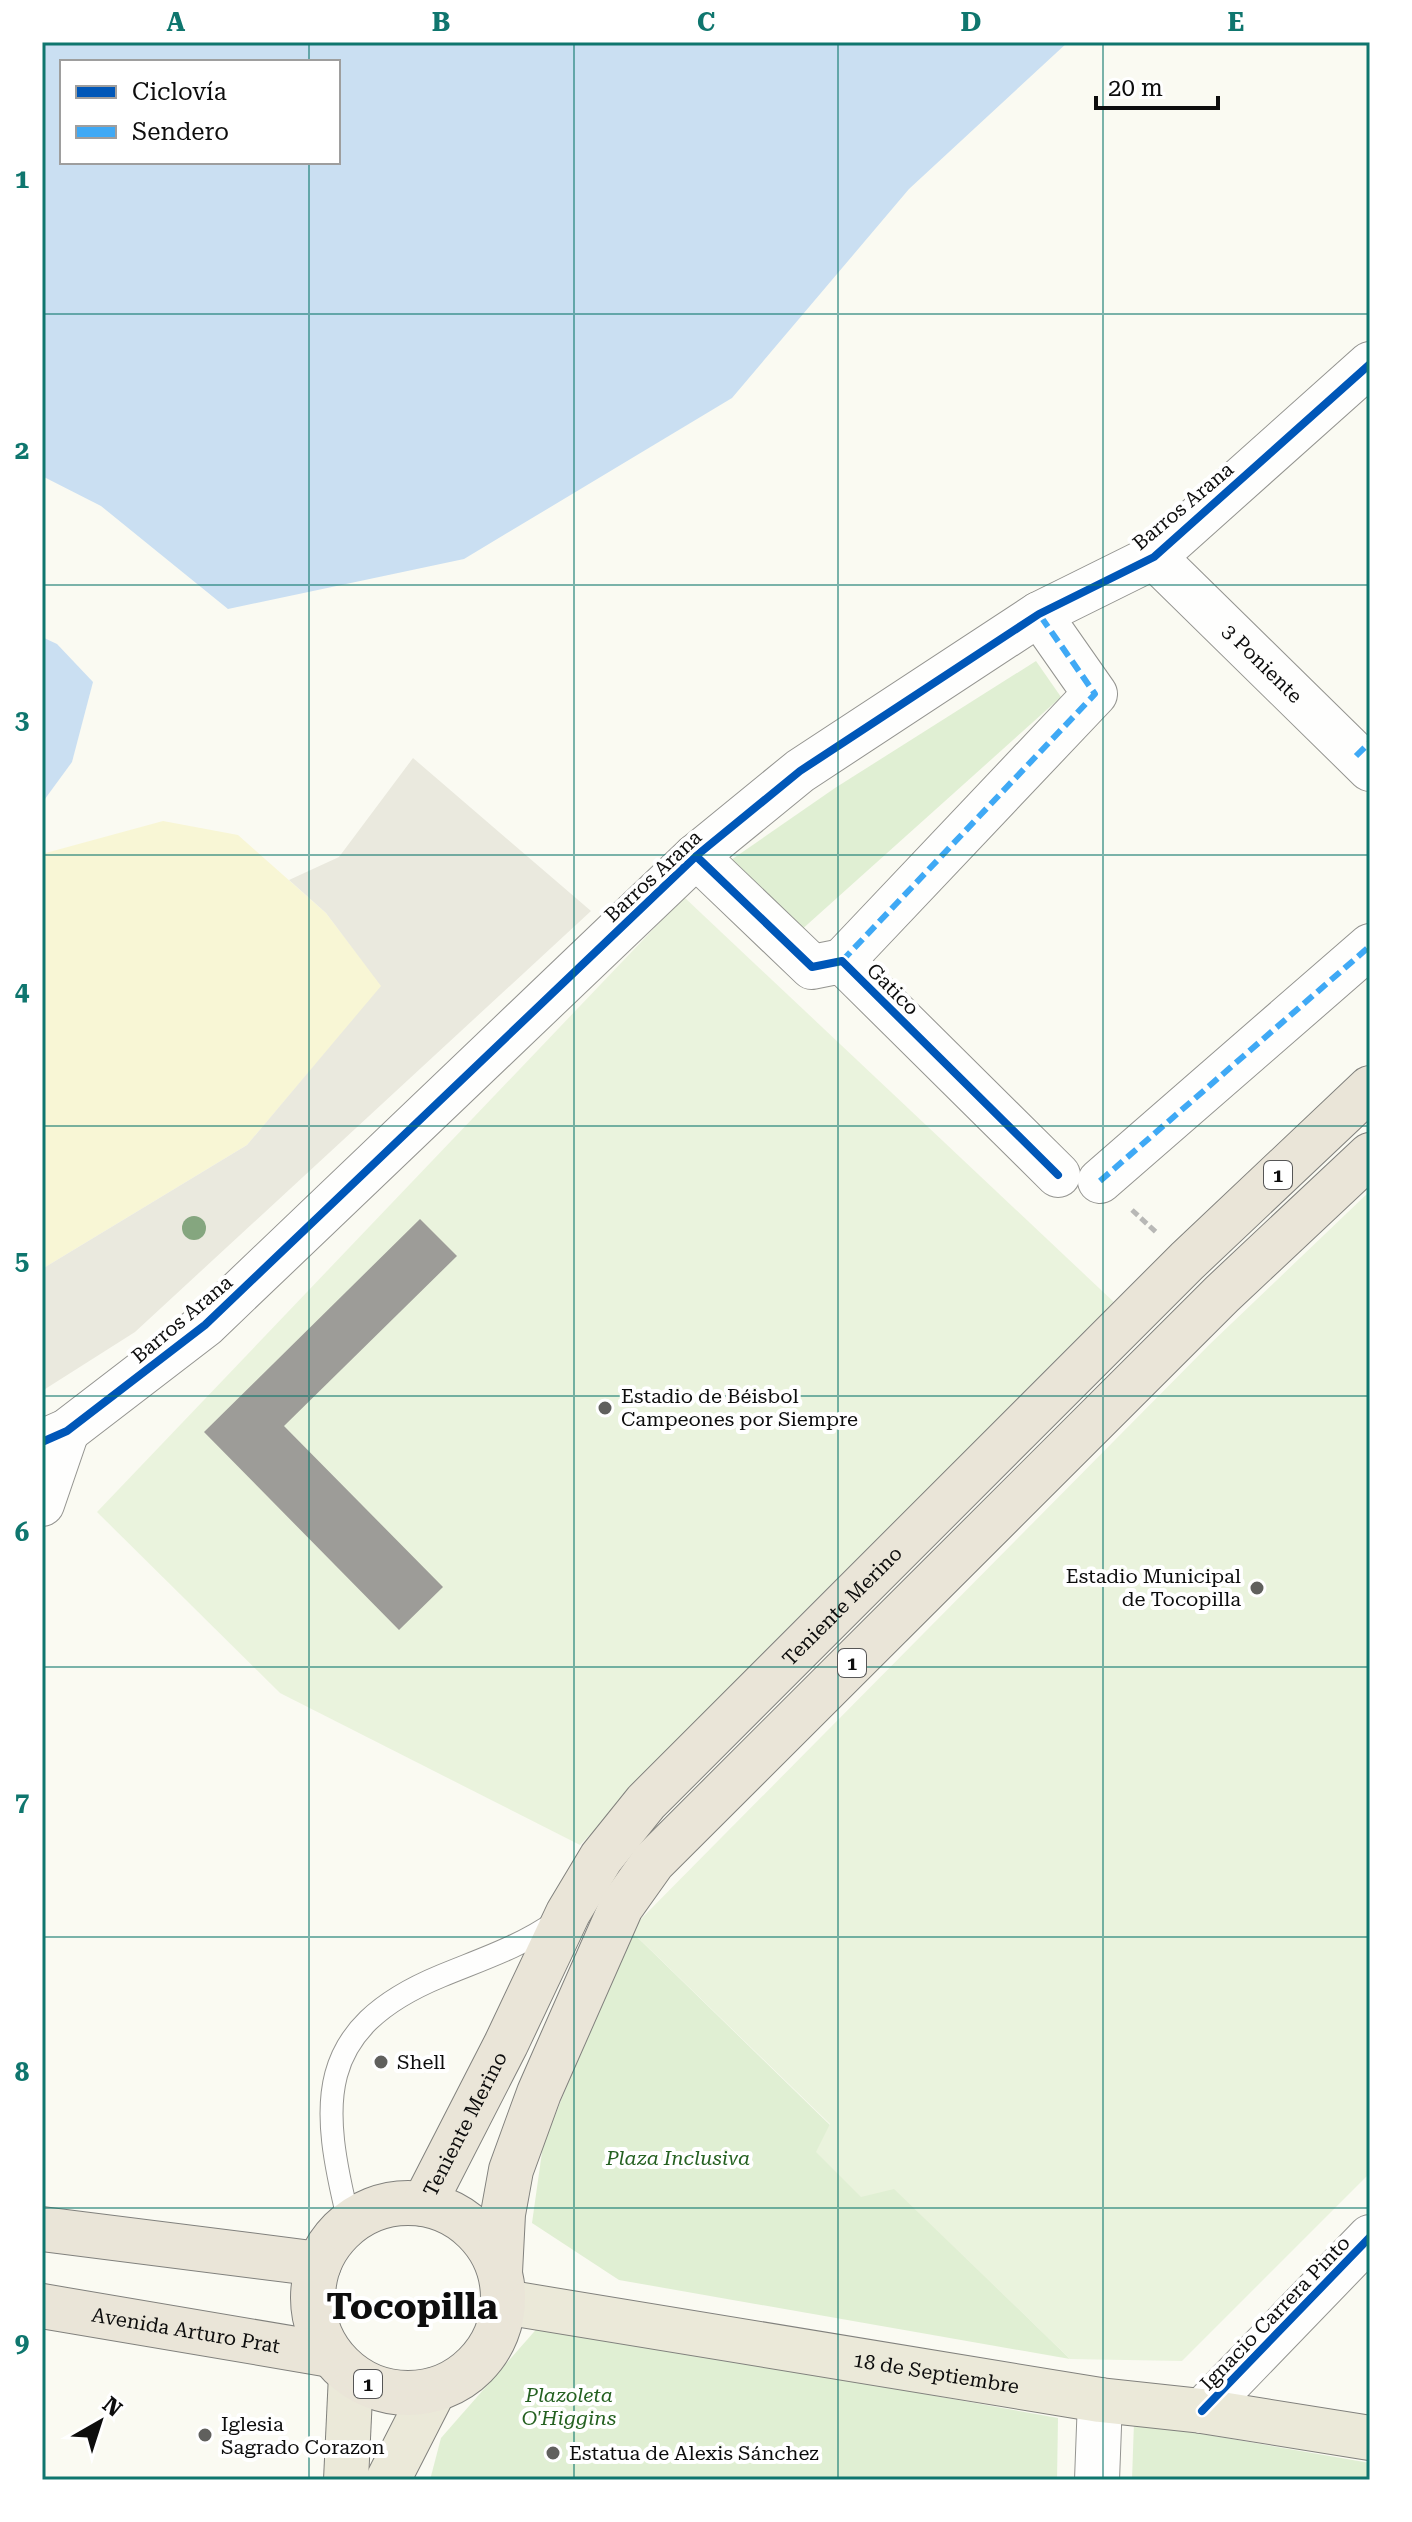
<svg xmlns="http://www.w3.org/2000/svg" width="1412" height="2522" viewBox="0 0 1412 2522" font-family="'Roboto Serif',serif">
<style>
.green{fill:#e0efd3}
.sand{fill:#f8f6d5}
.pitch{fill:#eaf3dd}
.plaza{fill:#eae9de}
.water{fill:#cadff2;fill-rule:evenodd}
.building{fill:#9d9c98}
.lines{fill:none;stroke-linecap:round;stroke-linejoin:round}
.service-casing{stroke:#949490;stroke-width:24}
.minor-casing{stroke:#949490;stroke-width:46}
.tertiary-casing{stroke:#949490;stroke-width:46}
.primary-casing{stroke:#81817d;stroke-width:46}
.trunk-casing{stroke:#81817d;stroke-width:46}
.path{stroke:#b8b8b6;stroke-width:5;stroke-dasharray:8 4;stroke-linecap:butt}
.service{stroke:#fefefd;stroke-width:22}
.minor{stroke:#fefefd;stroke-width:44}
.tertiary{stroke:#fefefd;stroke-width:44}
.primary{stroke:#ebe9d9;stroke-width:44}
.trunk{stroke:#eae5d8;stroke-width:44}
.quiet{stroke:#3fa9f5;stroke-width:6;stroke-dasharray:12 6;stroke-linecap:butt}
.cycleway-casing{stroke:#fff;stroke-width:13}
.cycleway{stroke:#0057b8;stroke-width:8}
.tree{fill:#85a67f}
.grid{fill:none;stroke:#0f766e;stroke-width:2;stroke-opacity:0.55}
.poi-dot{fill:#60605d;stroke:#fff;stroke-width:3}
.labels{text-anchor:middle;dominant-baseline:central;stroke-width:8;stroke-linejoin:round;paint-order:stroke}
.shield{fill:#fff;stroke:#565656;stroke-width:2}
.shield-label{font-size:18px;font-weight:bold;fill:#0d0d0d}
.street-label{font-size:20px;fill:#0d0d0d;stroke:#fff}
.poi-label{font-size:20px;fill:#0d0d0d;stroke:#fff;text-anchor:start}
.park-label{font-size:20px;font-style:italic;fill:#256121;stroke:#fff}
.town-label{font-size:36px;font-weight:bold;fill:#0d0d0d;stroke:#fff}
.neatline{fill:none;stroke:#0f766e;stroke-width:3}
.grid-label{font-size:26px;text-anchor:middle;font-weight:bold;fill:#0f766e}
</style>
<rect width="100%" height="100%" fill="#fafaf2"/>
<g class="green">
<path d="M 1036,661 L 1061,697 L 799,932 L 731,860 L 835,788 Z"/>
<path d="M 630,1930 L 1070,2359 L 619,2280 L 532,2223 L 543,2145 Z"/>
<path d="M 540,2325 L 1058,2418 L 1057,2480 L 430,2480 L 441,2438 Z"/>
<path d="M 1134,2422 L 1370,2463 L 1370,2480 L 1132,2480 Z"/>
</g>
<path class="sand" d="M 163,821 L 238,835 L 326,913 L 382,986 L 247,1145 L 42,1269 L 42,854 Z"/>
<g class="pitch">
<path d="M 684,897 L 1117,1305 L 580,1845 L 280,1693 L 97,1512 Z"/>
<path d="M 1370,1191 L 1370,2173 L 1182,2361 L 1070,2359 L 894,2189 L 861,2197 L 816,2152 L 830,2124 L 630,1930 L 1210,1344 Z"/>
</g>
<path class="plaza" d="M 413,758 L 591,911 L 135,1332 L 42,1391 L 42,1269 L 247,1145 L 381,986 L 326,913 L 289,880 L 339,857 Z"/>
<g class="water">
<path d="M 42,42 L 1068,42 L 909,189 L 732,398 L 464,559 L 228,609 L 101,506 L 42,476 ZM 62,62 L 338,62 L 338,162 L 62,162 Z"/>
<path d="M 42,637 L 57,644 L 93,682 L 72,762 L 42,803 Z"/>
</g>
<path class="building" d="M 420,1219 L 457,1256 L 284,1426 L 443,1587 L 399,1630 L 204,1432 Z"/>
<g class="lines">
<g class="service-casing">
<path id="service" d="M 349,2222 C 320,2104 313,2029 441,1976 C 482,1959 520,1947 557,1921"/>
</g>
<g class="minor-casing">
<g id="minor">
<path id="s1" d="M 1154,557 L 1370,769"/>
<path d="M 696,856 L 812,967 L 842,961 L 1058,1175"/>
<path d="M 842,961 L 1095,694 L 1039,614"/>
<path d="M 1100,1181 L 1370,946"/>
<path d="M 42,1504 L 67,1431"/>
<path d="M 1202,2411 L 1370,2237"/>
<path d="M 1097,2480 L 1100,2400"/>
</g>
</g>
<g class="tertiary-casing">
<path id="tertiary" d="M 42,1442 L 67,1431 L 205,1325 L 696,856 L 800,771 L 1039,614 L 1154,557 L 1370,364"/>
</g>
<g class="primary-casing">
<g id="primary">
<path id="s2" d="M 504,2302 L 1100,2400 L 1202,2411 L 1370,2438"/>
<path d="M 346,2480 L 351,2375"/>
<path d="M 388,2480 L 434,2390"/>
</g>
</g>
<g class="trunk-casing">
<g id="trunk">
<circle cx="408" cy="2298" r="95"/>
<path id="s3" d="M 424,2204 L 506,2044 L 568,1913 L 601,1858 L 646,1802 L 1187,1261 L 1370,1088"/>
<path d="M 42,2229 L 319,2264"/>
<path d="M 500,2272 L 503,2214 L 511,2170 L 539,2093 L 621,1907 L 653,1862 L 1222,1294 L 1370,1155"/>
<path id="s4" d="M 42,2306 L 331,2355"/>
</g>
</g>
<path class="path" d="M 1132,1210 L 1157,1233"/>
<use href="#service" class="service"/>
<use href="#minor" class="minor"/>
<use href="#tertiary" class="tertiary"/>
<use href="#primary" class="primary"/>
<use href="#trunk" class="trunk"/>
<g class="quiet">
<path d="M 1356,756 L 1370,742"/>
<path d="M 842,961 L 1095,694 L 1039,614"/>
<path d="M 1100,1181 L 1370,946"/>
</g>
<g class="cycleway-casing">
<g id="cycleway">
<path d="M 696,856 L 812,967 L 842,961 L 1058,1175"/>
<path d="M 42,1442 L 67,1431 L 205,1325 L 696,856 L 800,771 L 1039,614 L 1154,557 L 1370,364"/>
<path d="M 1202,2411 L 1370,2237"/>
</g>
</g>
<use href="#cycleway" class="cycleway"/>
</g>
<circle class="tree" cx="194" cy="1228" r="12"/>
<path class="grid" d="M 309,42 L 309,62M 574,42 L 574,2480M 838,42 L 838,2480M 1103,42 L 1103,2480M 309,162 L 309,2480M 42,314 L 1370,314M 42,585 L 1370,585M 42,855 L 1370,855M 42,1126 L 1370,1126M 42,1396 L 1370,1396M 42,1667 L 1370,1667M 42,1937 L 1370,1937M 42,2208 L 1370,2208"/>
<g class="poi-dot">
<circle cx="605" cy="1408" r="8"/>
<circle cx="1257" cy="1588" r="8"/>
<circle cx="381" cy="2062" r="8"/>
<circle cx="205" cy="2435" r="8"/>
<circle cx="553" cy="2453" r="8"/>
</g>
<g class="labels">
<g class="shield">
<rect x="1264" y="1161" width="28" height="28" rx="6"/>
<rect x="838" y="1649" width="28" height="28" rx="6"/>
<rect x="354" y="2370" width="28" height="28" rx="6"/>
</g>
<g class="shield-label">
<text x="1278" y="1175">1</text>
<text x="852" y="1663">1</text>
<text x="368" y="2384">1</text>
</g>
<g class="street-label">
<text transform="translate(1183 506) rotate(-40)">Barros Arana</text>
<text stroke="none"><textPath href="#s1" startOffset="152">3 Poniente</textPath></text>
<text transform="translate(653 876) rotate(-43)">Barros Arana</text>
<text transform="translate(893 989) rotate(45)">Gatico</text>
<text transform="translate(182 1319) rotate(-40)">Barros Arana</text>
<text stroke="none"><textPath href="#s3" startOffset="738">Teniente Merino</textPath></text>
<text stroke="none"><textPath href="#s3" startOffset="90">Teniente Merino</textPath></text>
<text transform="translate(1275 2313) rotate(-46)">Ignacio Carrera Pinto</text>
<text stroke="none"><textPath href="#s4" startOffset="146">Avenida Arturo Prat</textPath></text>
<text stroke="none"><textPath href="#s2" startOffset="438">18 de Septiembre</textPath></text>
</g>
<g class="poi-label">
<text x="621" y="1396">Estadio de Béisbol<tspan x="621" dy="23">Campeones por Siempre</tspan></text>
<text x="1241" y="1576" text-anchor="end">Estadio Municipal<tspan x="1241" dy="23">de Tocopilla</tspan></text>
<text x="397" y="2062">Shell</text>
<text x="221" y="2424">Iglesia<tspan x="221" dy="23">Sagrado Corazon</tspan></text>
<text x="569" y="2453">Estatua de Alexis Sánchez</text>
</g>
<g class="park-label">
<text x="678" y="2158">Plaza Inclusiva</text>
<text x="569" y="2395">Plazoleta<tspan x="569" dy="23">O'Higgins</tspan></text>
</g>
<g class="town-label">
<text x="412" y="2307">Tocopilla</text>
</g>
</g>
<rect width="1412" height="2522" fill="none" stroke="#ffffff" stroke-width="88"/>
<rect x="60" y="60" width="280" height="104" fill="#ffffff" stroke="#9e9e9e" stroke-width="2"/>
<rect x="76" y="86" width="40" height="12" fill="#0057b8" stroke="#9e9e9e" stroke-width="2"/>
<text x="132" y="100" font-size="24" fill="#0d0d0d">Ciclovía</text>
<rect x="76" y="126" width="40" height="12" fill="#3fa9f5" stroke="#9e9e9e" stroke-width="2"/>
<text x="132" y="140" font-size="24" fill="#0d0d0d">Sendero</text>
<g transform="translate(100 2422) rotate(39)" stroke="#ffffff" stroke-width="6" paint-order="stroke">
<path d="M0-6L14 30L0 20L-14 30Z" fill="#0d0d0d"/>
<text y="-12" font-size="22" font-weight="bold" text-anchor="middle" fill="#0d0d0d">N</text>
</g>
<path d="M1096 96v12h122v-12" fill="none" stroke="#0d0d0d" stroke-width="4"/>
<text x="1108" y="96" font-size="24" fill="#0d0d0d" stroke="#ffffff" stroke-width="6" paint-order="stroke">20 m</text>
<rect x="44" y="44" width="1324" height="2434" class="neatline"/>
<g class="grid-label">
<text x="176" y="31">A</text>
<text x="441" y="31">B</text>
<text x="706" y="31">C</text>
<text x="971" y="31">D</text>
<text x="1236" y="31">E</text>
<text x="22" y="188">1</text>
<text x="22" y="459">2</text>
<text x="22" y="729">3</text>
<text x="22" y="1000">4</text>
<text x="22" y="1270">5</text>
<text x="22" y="1541">6</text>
<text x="22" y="1811">7</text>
<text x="22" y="2081">8</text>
<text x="22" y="2352">9</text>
</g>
</svg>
